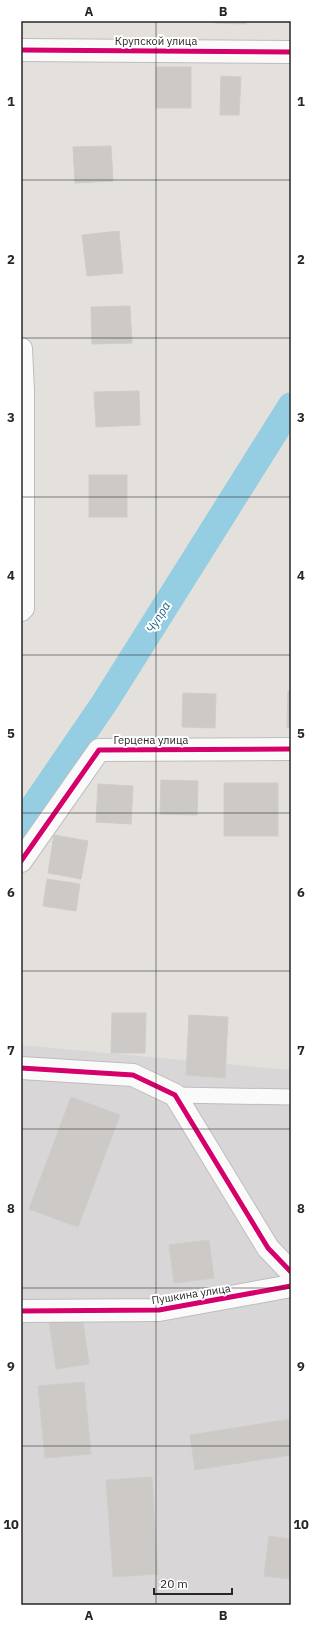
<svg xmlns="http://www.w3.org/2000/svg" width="312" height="1626" viewBox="0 0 312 1626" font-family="'IBM Plex Sans',sans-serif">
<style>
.industrial{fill:#d9d6d8}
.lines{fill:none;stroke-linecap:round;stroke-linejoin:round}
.canal{stroke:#95cde2;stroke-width:27}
.building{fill:#ccc9c6;stroke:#cfcdc8}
.lane-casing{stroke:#bebdbe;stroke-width:17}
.street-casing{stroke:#bebdbe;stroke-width:24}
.lane{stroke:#fbfafa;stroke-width:15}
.street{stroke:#fbfafa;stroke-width:22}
.cycleway-casing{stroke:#fff;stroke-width:8}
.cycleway{stroke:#d6006c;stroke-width:5}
.grid{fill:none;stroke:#272727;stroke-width:1;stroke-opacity:0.55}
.labels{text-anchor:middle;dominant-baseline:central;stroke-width:4;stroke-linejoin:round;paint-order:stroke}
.street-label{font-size:11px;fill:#272727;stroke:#fff}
.water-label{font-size:12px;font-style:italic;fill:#17628b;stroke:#fff}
.neatline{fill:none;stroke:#272727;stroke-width:1.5}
.grid-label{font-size:13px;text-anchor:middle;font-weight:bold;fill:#272727}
</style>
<rect width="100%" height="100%" fill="#e4e1dc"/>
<path class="industrial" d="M 21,1045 L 291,1070 L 291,1605 L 21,1605 Z"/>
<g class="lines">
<path class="canal" d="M 21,825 L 105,702 L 291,406"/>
</g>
<g class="building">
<path d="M 215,21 L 246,21 L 246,24 L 215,23 Z"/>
<rect x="156" y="67" width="35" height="41"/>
<path d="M 221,76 L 241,77 L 239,115 L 220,115 Z"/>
<path d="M 111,146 L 113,181 L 75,183 L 73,147 Z"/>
<path d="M 119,231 L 123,273 L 87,276 L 82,235 Z"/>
<path d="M 130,306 L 132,343 L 92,344 L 91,307 Z"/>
<path d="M 139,391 L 140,425 L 96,427 L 94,392 Z"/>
<rect x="89" y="475" width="38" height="42"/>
<path d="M 288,691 L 291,691 L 291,728 L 287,727 Z"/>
<path d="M 183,693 L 216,694 L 215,728 L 182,727 Z"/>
<path d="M 161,780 L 198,781 L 197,815 L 160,814 Z"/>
<rect x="224" y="783" width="54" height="53"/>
<path d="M 98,784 L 133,786 L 131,824 L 96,822 Z"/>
<path d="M 54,835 L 88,841 L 81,879 L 48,873 Z"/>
<path d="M 47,879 L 80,884 L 76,911 L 43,906 Z"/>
<path d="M 112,1013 L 146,1013 L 145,1053 L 111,1053 Z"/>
<path d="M 189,1015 L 228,1017 L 225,1078 L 186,1075 Z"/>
<path d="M 71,1097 L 120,1115 L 78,1227 L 29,1209 Z"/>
<path d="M 209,1240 L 214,1278 L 174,1283 L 169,1245 Z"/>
<path d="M 82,1315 L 89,1364 L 56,1369 L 49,1321 Z"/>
<path d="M 84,1382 L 91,1454 L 45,1458 L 38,1386 Z"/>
<path d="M 291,1419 L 291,1455 L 195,1470 L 190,1435 Z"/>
<path d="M 152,1477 L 158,1574 L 113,1577 L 106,1480 Z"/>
<path d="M 269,1536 L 291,1539 L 291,1579 L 264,1576 Z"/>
</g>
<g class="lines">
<g class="lane-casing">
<path id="lane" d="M 175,1095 L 291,1097"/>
</g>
<g class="street-casing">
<g id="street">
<path d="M 21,50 L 291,52"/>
<path d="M 21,349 L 23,391 L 23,608 L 21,610"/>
<path d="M 21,861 L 99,750 L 291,749"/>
<path d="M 21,1068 L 133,1075 L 175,1095 L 268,1248 L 291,1272"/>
<path d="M 21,1311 L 159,1310 L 291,1286"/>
</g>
</g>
<use href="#lane" class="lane"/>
<use href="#street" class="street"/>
<g class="cycleway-casing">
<g id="cycleway">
<path d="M 21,50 L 291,52"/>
<path d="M 21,861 L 99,750 L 291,749"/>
<path d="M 21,1068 L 133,1075 L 175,1095 L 268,1248 L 291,1272"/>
<path d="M 21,1311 L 159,1310 L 291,1286"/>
</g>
</g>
<use href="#cycleway" class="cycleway"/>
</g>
<path class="grid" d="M 156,21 L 156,1605M 21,180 L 291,180M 21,338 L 291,338M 21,497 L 291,497M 21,655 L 291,655M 21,813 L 291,813M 21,971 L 291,971M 21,1129 L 291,1129M 21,1288 L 291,1288M 21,1446 L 291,1446"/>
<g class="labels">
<g class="street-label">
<text x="156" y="41">Крупской улица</text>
<text x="151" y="740">Герцена улица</text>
<text transform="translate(191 1294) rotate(-9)">Пушкина улица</text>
</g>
<g class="water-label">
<text transform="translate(158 617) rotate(-58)">Чупра</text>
</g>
</g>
<rect width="312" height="1626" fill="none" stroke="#ffffff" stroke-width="44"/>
<path d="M154 1588v6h78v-6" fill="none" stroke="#272727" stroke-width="2"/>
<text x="160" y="1588" font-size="12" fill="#272727" stroke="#ffffff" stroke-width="3" paint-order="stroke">20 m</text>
<rect x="22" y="22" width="268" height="1582" class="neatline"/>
<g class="grid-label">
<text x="89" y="16">A</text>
<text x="223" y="16">B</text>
<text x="11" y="106">1</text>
<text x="301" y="106">1</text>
<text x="11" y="264">2</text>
<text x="301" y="264">2</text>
<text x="11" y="422">3</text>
<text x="301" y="422">3</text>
<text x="11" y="580">4</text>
<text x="301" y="580">4</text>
<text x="11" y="738">5</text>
<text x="301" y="738">5</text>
<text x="11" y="897">6</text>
<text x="301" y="897">6</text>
<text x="11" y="1055">7</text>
<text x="301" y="1055">7</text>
<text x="11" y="1213">8</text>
<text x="301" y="1213">8</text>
<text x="11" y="1371">9</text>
<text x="301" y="1371">9</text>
<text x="11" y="1529">10</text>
<text x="301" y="1529">10</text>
<text x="89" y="1620">A</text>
<text x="223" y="1620">B</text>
</g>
</svg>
